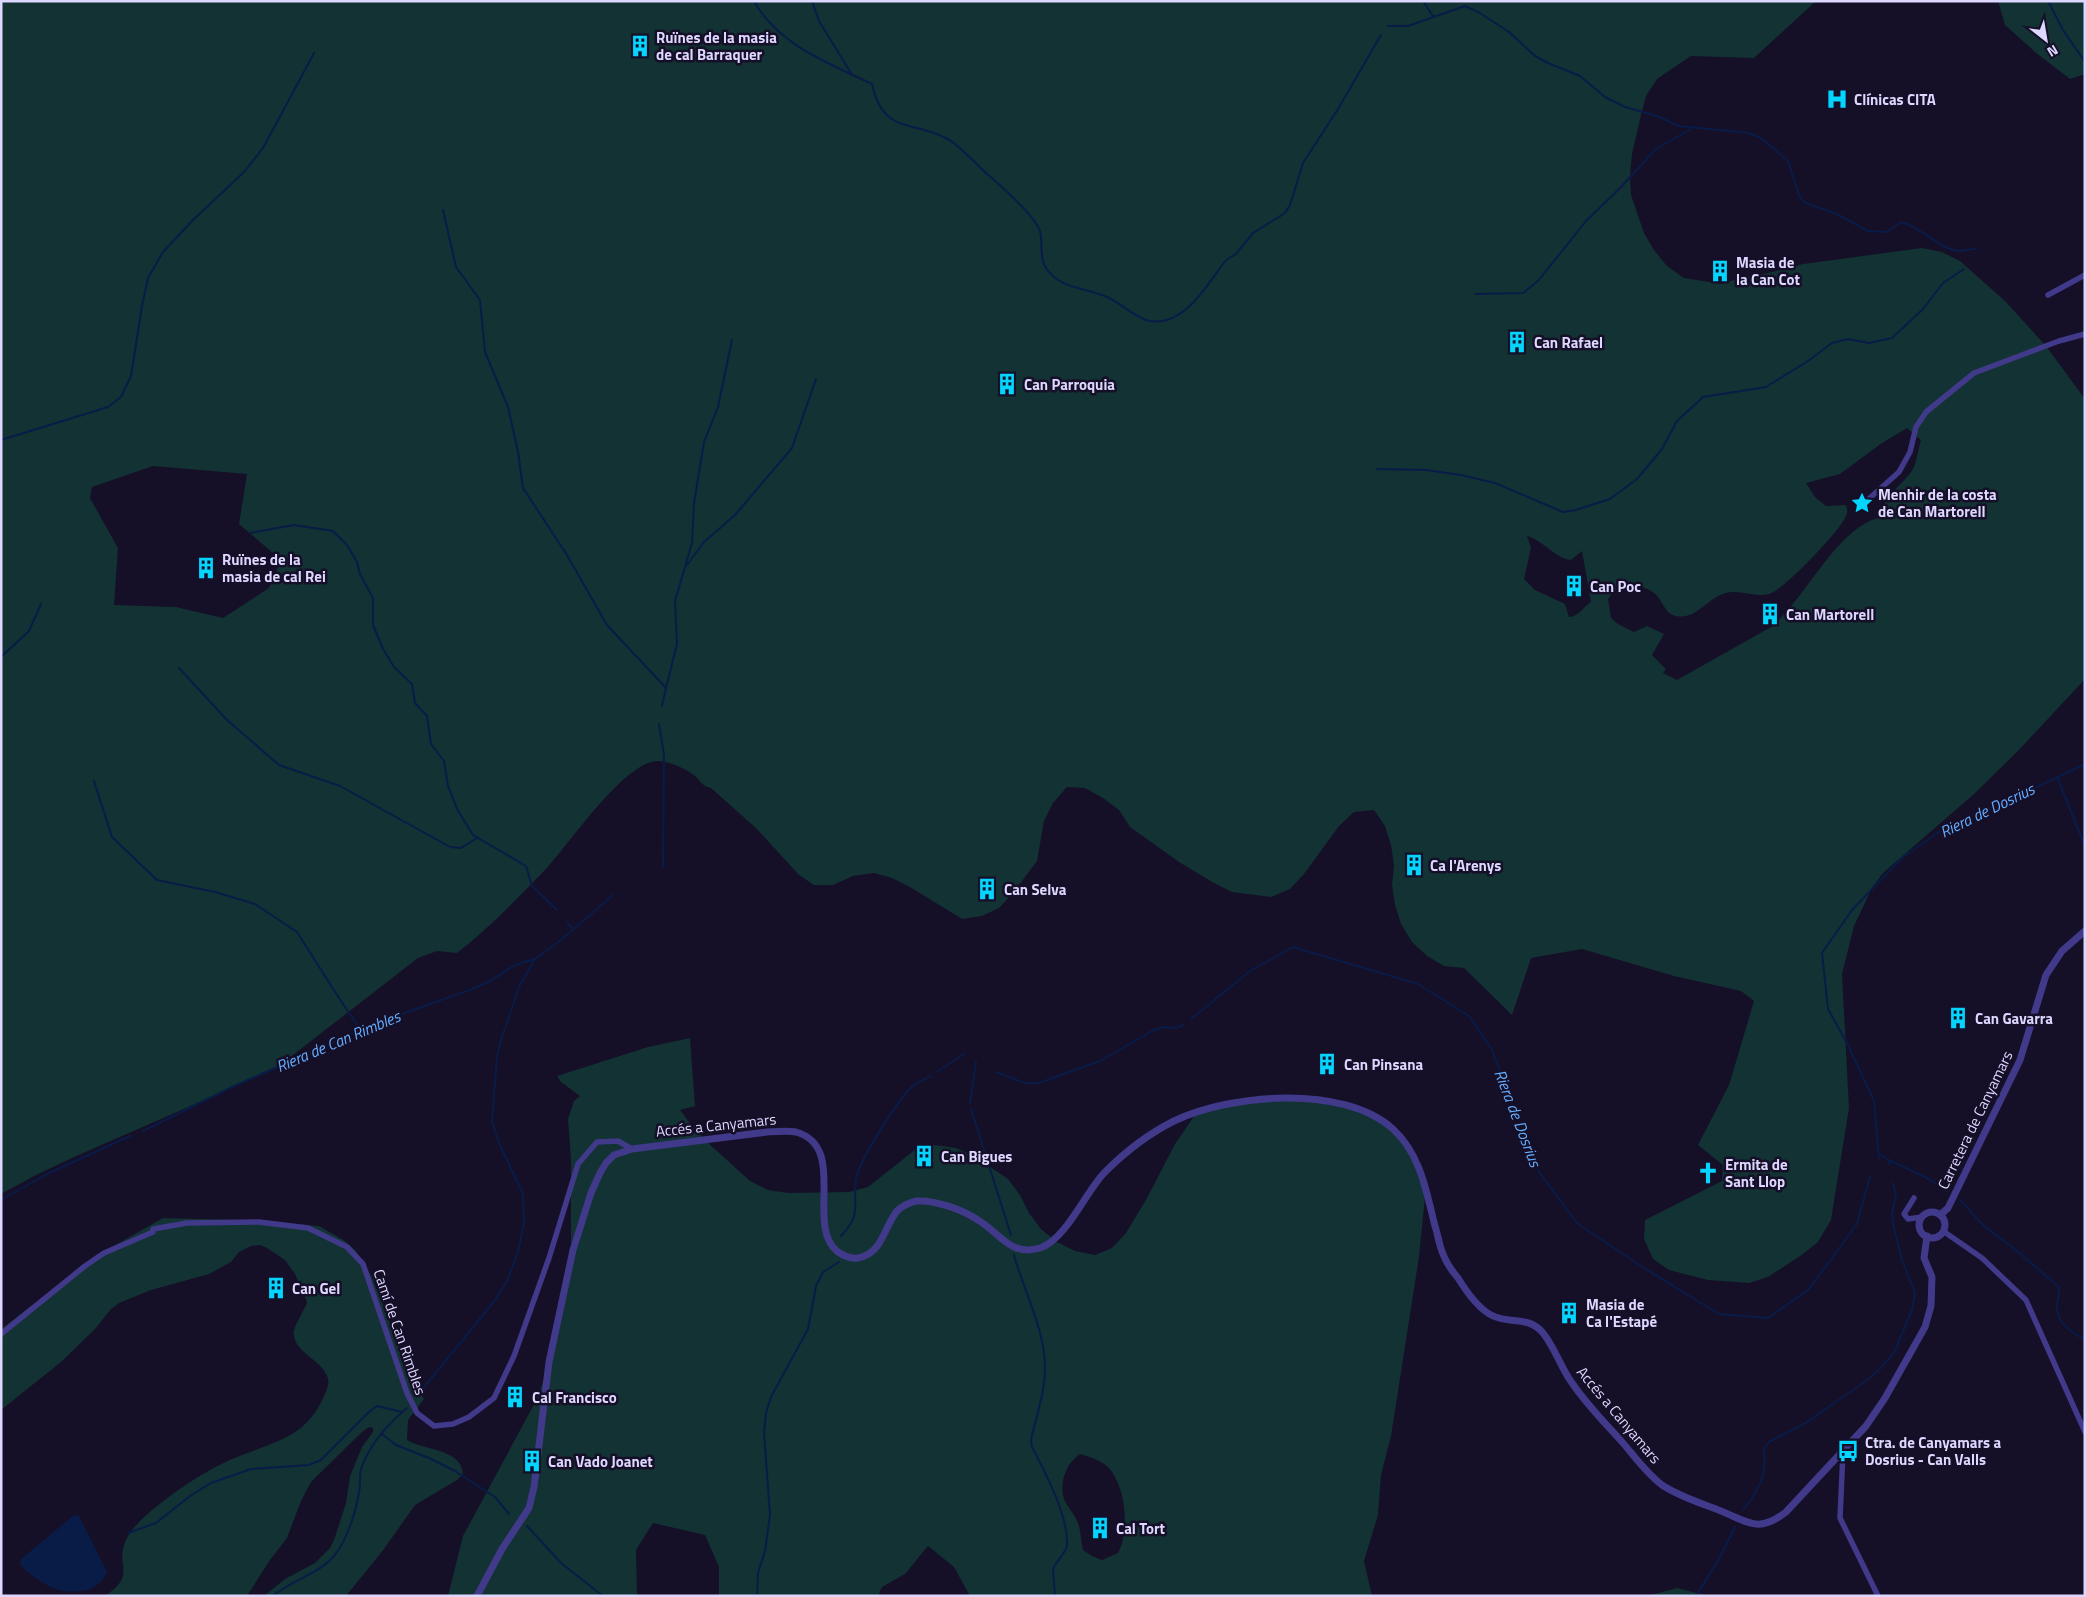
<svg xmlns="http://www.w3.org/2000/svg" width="2086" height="1597" viewBox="0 0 2086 1597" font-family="'Titillium Web',sans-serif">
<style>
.green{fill:#123233;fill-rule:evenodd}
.water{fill:#091c48}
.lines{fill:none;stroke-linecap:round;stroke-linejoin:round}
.stream{stroke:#091c48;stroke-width:2}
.minor{stroke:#413989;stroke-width:5.5}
.tertiary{stroke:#413989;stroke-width:7}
.labels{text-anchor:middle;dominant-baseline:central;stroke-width:5;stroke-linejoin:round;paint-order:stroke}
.poi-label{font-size:15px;font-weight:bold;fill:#ded7ff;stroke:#150f28;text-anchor:start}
.street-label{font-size:15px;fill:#ded7ff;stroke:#150f28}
.water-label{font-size:16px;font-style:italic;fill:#65adff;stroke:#150f28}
</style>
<rect width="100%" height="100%" fill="#150f28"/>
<g class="green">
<path d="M 1,1 L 1816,1 L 1754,58 L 1691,56 L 1657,79 L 1646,96 L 1641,115 L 1632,154 L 1630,175 L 1631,195 L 1644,233 L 1654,250 L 1667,266 L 1684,278 L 1722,284 L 1743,277 L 1764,274 L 1803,264 L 1922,248 L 1942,252 L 1960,261 L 2005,301 L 2046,346 L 2085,399 L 2085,679 L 2017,752 L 1974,794 L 1883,873 L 1872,888 L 1854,926 L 1842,974 L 1849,1108 L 1831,1220 L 1818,1242 L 1803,1254 L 1768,1277 L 1749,1283 L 1708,1280 L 1669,1270 L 1653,1259 L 1644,1239 L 1645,1220 L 1722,1181 L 1723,1165 L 1698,1145 L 1729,1085 L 1754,1001 L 1741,991 L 1674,976 L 1582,949 L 1531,958 L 1512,1015 L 1464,968 L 1444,966 L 1427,956 L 1412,942 L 1401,924 L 1395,905 L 1392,885 L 1394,865 L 1391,845 L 1385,826 L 1374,810 L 1354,812 L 1339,826 L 1304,874 L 1290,889 L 1271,897 L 1232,892 L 1214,883 L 1179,862 L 1130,827 L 1119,810 L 1103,798 L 1085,788 L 1067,787 L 1053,803 L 1044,821 L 1037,861 L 1013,893 L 999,908 L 982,916 L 962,919 L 910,887 L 892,878 L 874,873 L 853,876 L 833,885 L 814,885 L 799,875 L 757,829 L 711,788 C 701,786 701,781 694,775 C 684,768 671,762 659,761 C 625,759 567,848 543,872 C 516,900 488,929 457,953 L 437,951 L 418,958 L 275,1069 L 72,1158 L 36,1175 L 1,1194 ZM 1907,428 L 1921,440 C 1918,449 1917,459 1914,467 C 1907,482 1878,499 1883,517 C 1838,524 1806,599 1771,627 L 1677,680 L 1663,673 L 1666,669 L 1652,655 L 1664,634 L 1647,626 L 1634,632 L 1618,624 L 1611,618 L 1608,599 C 1614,591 1621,583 1632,582 C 1640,586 1653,590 1658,597 C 1663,604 1667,615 1676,616 C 1696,620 1707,599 1723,594 C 1739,588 1753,598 1769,594 C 1783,591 1840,531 1846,516 C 1848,512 1847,509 1846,505 L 1826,506 L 1815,497 L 1806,483 L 1840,474 L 1882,443 ZM 153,466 L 247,474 L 239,524 L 281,560 L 269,588 L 223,618 L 176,607 L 114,605 L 118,548 L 90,498 L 92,487 ZM 1527,536 C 1543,540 1554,558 1571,560 L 1582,551 L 1591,602 C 1583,607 1578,617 1569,617 L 1565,604 L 1535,590 L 1524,579 L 1531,548 Z"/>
<path d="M 1998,1 L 2085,1 L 2085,74 L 2070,79 L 2035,52 L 2005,25 Z"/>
<path d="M 690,1038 L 695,1106 L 680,1110 L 692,1126 L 706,1141 L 750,1181 L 768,1190 L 788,1193 L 849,1192 L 868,1187 L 916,1149 L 935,1145 L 956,1148 L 974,1156 L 1008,1179 L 1020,1195 L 1029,1213 L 1041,1229 L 1057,1242 L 1075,1251 L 1095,1255 L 1112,1248 L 1126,1233 L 1147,1198 L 1175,1144 L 1197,1112 L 1236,1099 L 1317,1102 L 1376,1114 L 1416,1158 L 1425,1197 L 1419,1257 L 1391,1436 L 1381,1475 L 1378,1515 L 1364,1561 L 1372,1596 L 970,1596 L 954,1567 L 928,1546 L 905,1574 L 882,1587 L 878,1596 L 719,1596 L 719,1567 L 705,1535 L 653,1523 L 636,1550 L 637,1596 L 448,1596 L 463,1536 L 538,1397 L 544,1378 L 571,1260 L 571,1159 L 568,1119 L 574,1101 L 580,1096 L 561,1082 L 557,1076 L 648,1047 ZM 1080,1454 C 1090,1457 1100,1460 1108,1467 C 1126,1486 1130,1531 1118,1553 L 1102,1560 L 1092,1556 L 1083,1550 C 1081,1541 1081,1531 1078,1523 C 1075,1514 1067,1507 1064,1499 C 1059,1483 1066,1463 1080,1454 Z"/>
<path d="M 163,1218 L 243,1220 L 319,1226 L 345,1241 L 356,1251 L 372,1277 L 411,1377 L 424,1399 L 408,1420 L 407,1440 C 425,1451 461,1448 463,1474 L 457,1480 L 415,1505 L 384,1549 L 346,1596 L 264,1596 L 285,1579 L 315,1563 L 330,1548 L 334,1540 L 346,1503 L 350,1476 L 362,1447 L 373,1432 L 373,1428 L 369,1427 L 362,1432 L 311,1482 L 301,1501 L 287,1538 L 270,1560 L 247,1596 L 105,1596 C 138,1574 114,1566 126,1540 C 135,1520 166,1499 184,1486 C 201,1475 219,1464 237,1457 C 279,1440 309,1437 327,1389 C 337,1363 289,1355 294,1330 C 295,1325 304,1310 307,1303 L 306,1299 L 295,1274 L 285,1260 L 267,1248 L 260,1245 L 251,1246 L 239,1252 L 231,1262 L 209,1274 L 151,1290 L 119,1303 L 111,1309 L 95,1329 L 61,1362 L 1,1410 L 1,1329 L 96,1256 Z"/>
<path d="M 1677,1588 L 1709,1596 L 1647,1596 Z"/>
</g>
<path class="water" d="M 74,1515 L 79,1516 L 107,1572 C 103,1581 98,1584 91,1589 C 62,1597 46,1587 24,1569 L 20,1564 L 21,1559 Z"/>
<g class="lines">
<g class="stream">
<path d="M 754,1 C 778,45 830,64 872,84 C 883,134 910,120 946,138 C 957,143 976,164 986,173 C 1000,185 1034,215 1040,231 C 1043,242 1039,258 1046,268 C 1061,290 1085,287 1107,297 C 1121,303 1135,318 1150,321 C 1185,327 1208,283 1226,260 L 1236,254 L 1253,233 L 1285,213 L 1290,205 L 1303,163 L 1338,109 L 1381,35"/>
<path d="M 812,1 L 819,21 L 851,73"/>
<path d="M 1423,1 L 1433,16"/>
<path d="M 2048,1 L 2063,30 L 2085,62"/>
<path d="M 1388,26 L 1408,26 L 1465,6 L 1480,13 L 1509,32 L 1535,56 L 1548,63 L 1580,76 L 1605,97 L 1625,107 L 1657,116 L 1679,126 L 1749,133 L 1761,138 L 1788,161 L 1800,198 L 1805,203 L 1837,214 L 1868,231 L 1887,232 L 1901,222 C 1921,227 1941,250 1959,251 C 1964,251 1970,249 1976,249"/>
<path d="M 1,88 L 1,112"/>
<path d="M 443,210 L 456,267 L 480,300 L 485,352 L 508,407 L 518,452 L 523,488 L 567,555 L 607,625 L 666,688 L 662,706"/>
<path d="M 1475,294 L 1523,293 L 1538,281 L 1586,221 L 1619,189 L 1656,149 L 1691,129"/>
<path d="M 1,440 L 108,407 L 121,397 L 131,376 L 142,306 L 148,278 L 163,252 L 192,221 L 244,172 L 263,148 L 314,53"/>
<path d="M 1377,469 L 1426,470 L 1461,475 L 1495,483 L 1563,512 L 1576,510 L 1610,499 L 1637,479 L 1662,449 L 1677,421 L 1703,397 L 1766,387 L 1808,361 L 1832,343 L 1848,339 L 1869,343 L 1892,338 L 1923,309 L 1943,283 L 1964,269"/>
<path d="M 250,533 L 294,525 L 333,531 L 347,545 L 357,562 L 360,574 L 373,598 L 373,625 L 383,649 L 394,667 L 412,684 L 415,703 L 427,716 L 431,744 L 444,761 L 448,786 L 457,809 L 473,835 L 526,866 L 532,886 L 557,910"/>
<path d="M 687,565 L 704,542 L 735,515 L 792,448 L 816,379"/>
<path d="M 1,657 L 29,631 L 41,604"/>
<path d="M 179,668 L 226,719 L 279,765 L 340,786 L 450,847 L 461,848 L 477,838"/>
<path d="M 666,688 L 677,644 L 675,601 L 692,543 L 694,503 L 704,442 L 718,407 L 732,340"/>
<path d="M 659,724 L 664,755 L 663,867"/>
<path d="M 2057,777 L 2085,846"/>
<path d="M 94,781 L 112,837 L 157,880 L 215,892 L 255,904 L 297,932 L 337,995 L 360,1029"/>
<path d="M 567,922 L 573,929"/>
<path d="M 1191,1019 L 1250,971 L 1293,947 L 1418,984 L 1469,1016 L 1491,1048 L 1539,1172 L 1577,1223 L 1644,1268 L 1719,1314 L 1768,1318 L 1809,1289 L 1857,1224 L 1870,1177"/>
<path d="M 937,1072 L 964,1054"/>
<path d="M 996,1072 L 1025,1083 L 1039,1083 L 1100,1061 L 1152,1031 L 1163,1027 L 1176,1028 L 1183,1025"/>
<path d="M 970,1103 L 976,1062"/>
<path d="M 971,1109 L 1011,1235"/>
<path d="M 143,1131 L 230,1088 L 376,1023 L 470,990 L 490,981 L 515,965 L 535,959"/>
<path d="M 1881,1155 L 1889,1160 L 1890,1165"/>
<path d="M 1879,1158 L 1874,1101 L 1847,1043 L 1828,1009 L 1822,953 L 1852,910 L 1903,857 L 1946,827 L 1993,808 L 2085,764"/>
<path d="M 1889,1160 L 1927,1178 L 1948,1192"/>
<path d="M 1,1200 L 47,1174 L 130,1136"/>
<path d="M 1960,1200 L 1985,1227 L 2011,1246 L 2059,1287 C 2060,1294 2057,1299 2057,1307 C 2057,1324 2072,1332 2085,1340"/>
<path d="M 841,1236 C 863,1212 852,1207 856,1179 C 859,1161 899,1097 914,1085 C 919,1081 926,1079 931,1076"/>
<path d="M 1014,1255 C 1024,1291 1044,1328 1045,1365 C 1046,1390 1036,1416 1031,1440 L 1032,1447 C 1045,1472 1069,1517 1067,1546 C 1066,1552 1056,1562 1053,1569 L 1055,1596"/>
<path d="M 421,1391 L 496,1299 L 507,1281 L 518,1252 L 524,1222 L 523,1194 L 499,1143 L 492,1122 L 497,1056 L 502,1037 L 519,987 L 535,959 L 561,940 L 613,895"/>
<path d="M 382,1434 L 396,1445 L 429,1458 L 455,1471 L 495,1497 L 509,1514"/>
<path d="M 1743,1510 C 1759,1490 1767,1475 1764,1449 L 1769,1442 L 1807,1422 L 1863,1383 L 1879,1370 L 1894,1353 L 1912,1310 L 1915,1293 L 1902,1260 L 1894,1228 L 1892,1214 L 1896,1195 L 1893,1183"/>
<path d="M 527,1526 L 561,1563 L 603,1596"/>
<path d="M 128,1533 L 156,1523 L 190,1496 L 211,1483 L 251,1469 L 309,1465 L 321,1460 L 370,1411 L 377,1406 L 402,1412"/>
<path d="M 273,1596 C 291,1580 319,1574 334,1556 C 347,1540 356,1512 359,1492 C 361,1485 359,1476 361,1469 C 369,1445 388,1424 407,1408"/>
<path d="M 757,1596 L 758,1573 L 765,1551 L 770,1515 L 764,1433 L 766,1413 L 771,1397 L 808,1329 L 816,1286 L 823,1272 L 839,1262"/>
<path d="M 1696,1596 L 1720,1557 L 1735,1527"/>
</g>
<g class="minor">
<path d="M 2048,295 L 2085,275"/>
<path d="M 1863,504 L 1899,472 L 1910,452 L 1916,427 L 1926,412 L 1974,373 L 2059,341 L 2085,334"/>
<path d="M 1914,1198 L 1904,1214 L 1908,1219 L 1922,1217"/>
<path d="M 1943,1231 L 1982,1258 L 2026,1300 L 2085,1432"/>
<path d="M 1,1334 L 85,1266 L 104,1253 L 153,1232 L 153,1229 L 187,1223 L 259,1222 L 308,1228 L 347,1247 L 363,1264 L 407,1393 L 417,1413 L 434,1426 L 453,1424 L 469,1417 L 494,1398 L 514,1356 L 549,1258 L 578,1164 L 597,1142 L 618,1141 L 632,1149"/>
<path d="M 1843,1452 L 1840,1518 L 1878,1596"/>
</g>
<g class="tertiary">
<circle cx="1932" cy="1225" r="13"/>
<path d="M 1940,1215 L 1948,1208 L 2020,1060 L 2046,975 L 2062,951 L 2085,931"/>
<path d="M 477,1596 L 502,1549 L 529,1508 L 534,1487 L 549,1362 L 573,1250 L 591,1193 L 600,1173 L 606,1163 L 614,1155 L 632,1149 L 767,1132 C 777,1132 787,1130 796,1132 C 849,1147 804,1226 838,1252 C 844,1256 851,1259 858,1258 C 883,1254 884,1225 898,1210 C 903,1206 910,1202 917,1201 C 936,1200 963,1210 978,1220 C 1000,1233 1010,1257 1040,1248 C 1066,1240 1086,1191 1105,1172 C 1125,1152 1148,1134 1174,1121 C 1230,1094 1343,1084 1393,1129 C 1421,1155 1426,1191 1435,1226 C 1438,1235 1439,1245 1443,1254 C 1446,1262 1452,1271 1458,1278 C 1466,1291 1478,1308 1491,1315 C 1510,1325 1528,1315 1543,1333 C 1555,1348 1561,1368 1572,1383 C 1587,1405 1606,1424 1623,1443 C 1635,1457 1647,1474 1662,1485 C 1680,1497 1701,1503 1721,1511 C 1750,1523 1759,1533 1786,1512 L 1866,1426 L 1885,1398 L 1925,1327 L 1931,1306 L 1932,1277 L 1924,1258 L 1927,1236"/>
</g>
</g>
<defs>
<g id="building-bare" transform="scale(1.725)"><path d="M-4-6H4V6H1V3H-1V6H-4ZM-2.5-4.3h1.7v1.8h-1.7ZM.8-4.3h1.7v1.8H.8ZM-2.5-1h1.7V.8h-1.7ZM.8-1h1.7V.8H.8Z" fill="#03d5ff" stroke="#150f28" stroke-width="2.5" paint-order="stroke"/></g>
<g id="hospital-bare" transform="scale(1.725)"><path d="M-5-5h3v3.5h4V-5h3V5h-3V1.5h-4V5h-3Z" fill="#03d5ff" stroke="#150f28" stroke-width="2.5" paint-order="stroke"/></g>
<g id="sight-bare" transform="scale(1.725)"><path d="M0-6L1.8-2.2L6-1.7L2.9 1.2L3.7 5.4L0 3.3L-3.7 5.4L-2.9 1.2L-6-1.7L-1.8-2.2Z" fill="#03d5ff" stroke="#150f28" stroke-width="2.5" paint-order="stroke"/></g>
<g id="church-bare" transform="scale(1.725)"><path d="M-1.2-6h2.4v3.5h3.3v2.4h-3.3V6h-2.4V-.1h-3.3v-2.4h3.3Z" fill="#03d5ff" stroke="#150f28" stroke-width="2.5" paint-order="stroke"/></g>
<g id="bus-bare" transform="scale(1.725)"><path d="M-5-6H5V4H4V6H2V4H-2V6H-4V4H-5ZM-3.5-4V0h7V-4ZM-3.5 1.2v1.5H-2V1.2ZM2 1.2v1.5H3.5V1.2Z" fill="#03d5ff" stroke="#150f28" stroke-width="2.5" paint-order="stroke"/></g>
</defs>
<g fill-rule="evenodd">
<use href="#building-bare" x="640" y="46"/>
<use href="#hospital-bare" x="1837" y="99"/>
<use href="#building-bare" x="1720" y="271"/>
<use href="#building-bare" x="1517" y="342"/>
<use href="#building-bare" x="1007" y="384"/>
<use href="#sight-bare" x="1862" y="503"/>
<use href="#building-bare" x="206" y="568"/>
<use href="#building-bare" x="1574" y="586"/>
<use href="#building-bare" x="1770" y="614"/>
<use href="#building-bare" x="1414" y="865"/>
<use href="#building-bare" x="987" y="889"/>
<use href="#building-bare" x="1958" y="1018"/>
<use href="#building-bare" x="1327" y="1064"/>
<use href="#building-bare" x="924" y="1156"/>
<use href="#church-bare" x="1708" y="1173"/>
<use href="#building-bare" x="276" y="1288"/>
<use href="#building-bare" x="1569" y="1313"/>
<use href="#building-bare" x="515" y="1397"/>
<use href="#bus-bare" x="1848" y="1451"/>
<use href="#building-bare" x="532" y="1461"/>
<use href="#building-bare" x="1100" y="1528"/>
</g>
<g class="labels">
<g class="poi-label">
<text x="656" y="37">Ruïnes de la masia<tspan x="656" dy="17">de cal Barraquer</tspan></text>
<text x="1854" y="99">Clínicas CITA</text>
<text x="1736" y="262">Masia de<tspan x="1736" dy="17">la Can Cot</tspan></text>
<text x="1534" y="342">Can Rafael</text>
<text x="1024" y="384">Can Parroquia</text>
<text x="1878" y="494">Menhir de la costa<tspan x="1878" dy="17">de Can Martorell</tspan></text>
<text x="222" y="559">Ruïnes de la<tspan x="222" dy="17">masia de cal Rei</tspan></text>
<text x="1590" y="586">Can Poc</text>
<text x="1786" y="614">Can Martorell</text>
<text x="1430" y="865">Ca l'Arenys</text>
<text x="1004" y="889">Can Selva</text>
<text x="1975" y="1018">Can Gavarra</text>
<text x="1344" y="1064">Can Pinsana</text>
<text x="941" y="1156">Can Bigues</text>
<text x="1725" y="1164">Ermita de<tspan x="1725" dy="17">Sant Llop</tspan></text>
<text x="292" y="1288">Can Gel</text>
<text x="1586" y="1304">Masia de<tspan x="1586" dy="17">Ca l'Estapé</tspan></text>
<text x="532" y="1397">Cal Francisco</text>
<text x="1865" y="1442">Ctra. de Canyamars a<tspan x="1865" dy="17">Dosrius - Can Valls</tspan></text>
<text x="548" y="1461">Can Vado Joanet</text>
<text x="1116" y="1528">Cal Tort</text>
</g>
<g class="street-label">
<text transform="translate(1975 1120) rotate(-64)">Carretera de Canyamars</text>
<text transform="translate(716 1125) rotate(-6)">Accés a Canyamars</text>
<text transform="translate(400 1332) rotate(71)">Camí de Can Rimbles</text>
<text transform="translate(1619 1415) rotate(50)">Accés a Canyamars</text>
</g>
<g class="water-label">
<text transform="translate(1987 810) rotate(-26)">Riera de Dosrius</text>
<text transform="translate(338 1041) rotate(-23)">Riera de Can Rimbles</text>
<text transform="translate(1518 1118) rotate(69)">Riera de Dosrius</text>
</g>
</g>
<rect width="2086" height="1597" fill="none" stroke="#ded7ff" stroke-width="5"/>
<g transform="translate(2046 40) rotate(149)" stroke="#150f28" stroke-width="4" paint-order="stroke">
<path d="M0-4L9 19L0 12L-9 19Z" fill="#ded7ff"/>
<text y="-8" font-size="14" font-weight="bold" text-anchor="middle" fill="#ded7ff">N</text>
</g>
</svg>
